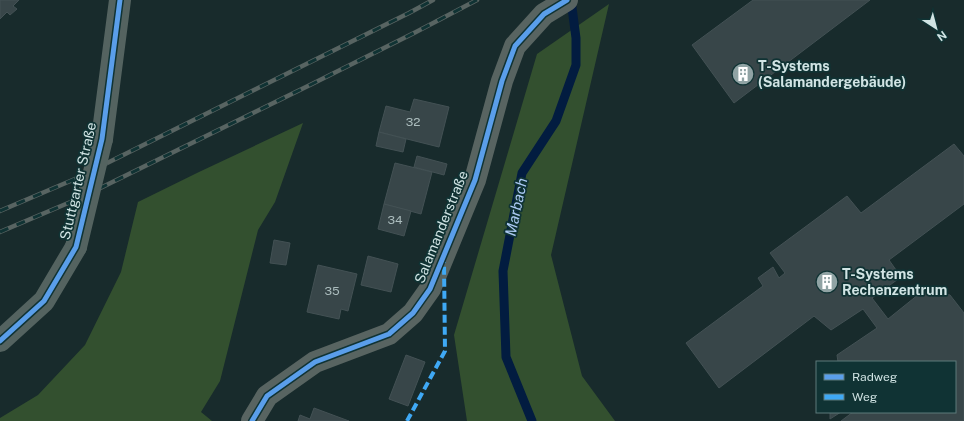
<svg xmlns="http://www.w3.org/2000/svg" width="964" height="421" viewBox="0 0 964 421" font-family="'Public Sans',sans-serif">
<style>
.green{fill:#33502f}
.lines{fill:none;stroke-linecap:round;stroke-linejoin:round}
.stream{stroke:#021c40;stroke-width:9}
.building{fill:#384649;stroke:#435154}
.minor{stroke:#586461;stroke-width:22}
.primary{stroke:#546360;stroke-width:22}
.rail-casing{stroke:#586462;stroke-width:4.5}
.rail{stroke:#103334;stroke-width:3;stroke-dasharray:9;stroke-linecap:butt}
.primary-bridge{stroke:#546360;stroke-width:22}
.quiet{stroke:#3fa9f5;stroke-width:4;stroke-dasharray:8 4;stroke-linecap:butt}
.cycleway-casing{stroke:#103334;stroke-width:8}
.cycleway{stroke:#5a9eea;stroke-width:5}
.labels{text-anchor:middle;dominant-baseline:central;stroke-width:3.5;stroke-linejoin:round;paint-order:stroke}
.number-label{font-size:12px;fill:#abbcbd}
.poi-label{font-size:14px;font-weight:bold;fill:#d1e4e4;stroke:#103334;text-anchor:start}
.street-label{font-size:14px;fill:#d1e4e4;stroke:#103334}
.water-label{font-size:15px;font-style:italic;fill:#adcbf5;stroke:#103334}
</style>
<rect width="100%" height="100%" fill="#182b2c"/>
<g class="green">
<path d="M 609,4 L 551,255 L 582,376 L 615,421 L 467,421 L 454,335 L 537,54 Z"/>
<path d="M 303,123 L 275,202 L 258,230 L 220,381 L 201,412 L 212,421 L 0,421 L 0,418 L 38,395 L 85,345 L 121,272 L 138,202 L 199,172 Z"/>
</g>
<g class="lines">
<path class="stream" d="M 532,421 L 506,357 L 503,271 L 522,173 L 556,121 L 576,65 L 576,38 L 571,0"/>
</g>
<g class="building">
<path d="M 0,0 L 19,0 L 13,6 L 17,9 L 10,15 L 7,12 L 0,19 Z"/>
<path d="M 753,0 L 870,0 L 734,103 L 692,45 Z"/>
<path d="M 414,99 L 449,107 L 439,147 L 379,132 L 386,106 L 410,112 Z"/>
<path d="M 379,132 L 406,139 L 403,152 L 376,146 Z"/>
<path d="M 954,144 L 964,156 L 964,204 L 889,260 L 901,277 L 872,298 L 888,319 L 924,290 L 950,295 L 964,313 L 964,421 L 841,421 L 853,412 L 955,412 L 955,362 L 838,362 L 837,355 L 877,328 L 863,309 L 831,330 L 814,316 L 719,388 L 686,343 L 763,286 L 758,278 L 773,267 L 779,278 L 785,273 L 770,253 L 847,196 L 861,213 Z"/>
<path d="M 417,156 L 447,164 L 444,175 L 414,167 Z"/>
<path d="M 395,163 L 432,172 L 421,214 L 384,204 Z"/>
<path d="M 384,204 L 411,211 L 404,236 L 378,229 Z"/>
<path d="M 274,240 L 290,243 L 286,265 L 270,263 Z"/>
<path d="M 368,256 L 398,264 L 391,292 L 361,285 Z"/>
<path d="M 318,265 L 357,274 L 348,311 L 341,309 L 339,319 L 307,312 Z"/>
<path d="M 406,355 L 425,362 L 408,406 L 389,399 Z"/>
<path d="M 314,408 L 349,421 L 298,421 L 300,415 L 310,419 Z"/>
<path d="M 830,412 L 841,412 L 830,419 Z"/>
</g>
<g class="lines">
<path class="minor" d="M 252,421 L 267,396 L 315,362 L 389,334 L 413,313 L 430,289 L 475,180 L 502,81 L 515,46 L 544,14 L 567,0"/>
<g class="primary">
<path d="M 102,139 L 120,0"/>
<path d="M 0,341 L 44,301 L 76,247"/>
</g>
<g class="rail-casing">
<g id="rail">
<path d="M 0,211 L 75,179 L 409,13 L 433,0"/>
<path d="M 0,232 L 80,198 L 310,85 L 416,32 L 477,0"/>
</g>
</g>
<use href="#rail" class="rail"/>
<path class="primary-bridge" d="M 76,247 L 102,139"/>
<path class="quiet" d="M 407,421 L 445,351 L 444,262"/>
<g class="cycleway-casing">
<g id="cycleway">
<path d="M 0,341 L 44,301 L 76,247 L 102,139 L 120,0"/>
<path d="M 252,421 L 267,396 L 315,362 L 389,334 L 413,313 L 430,289 L 475,180 L 502,81 L 515,46 L 544,14 L 567,0"/>
</g>
</g>
<use href="#cycleway" class="cycleway"/>
</g>
<defs>
<g id="building-disc" transform="scale(1.15)"><circle r="9.5" fill="#90a3a4" stroke="#103334"/><path d="M-4-6H4V6H1V3H-1V6H-4ZM-2.5-4.3h1.7v1.8h-1.7ZM.8-4.3h1.7v1.8H.8ZM-2.5-1h1.7V.8h-1.7ZM.8-1h1.7V.8H.8Z" fill="#fff"/></g>
</defs>
<g fill-rule="evenodd">
<use href="#building-disc" x="743" y="74"/>
<use href="#building-disc" x="827" y="282"/>
</g>
<g class="labels">
<g class="number-label">
<text x="413" y="122">32</text>
<text x="395" y="220">34</text>
<text x="332" y="291">35</text>
</g>
<g class="poi-label">
<text x="758" y="66">T-Systems<tspan x="758" dy="16">(Salamandergebäude)</tspan></text>
<text x="842" y="274">T-Systems<tspan x="842" dy="16">Rechenzentrum</tspan></text>
</g>
<g class="street-label">
<text transform="translate(78 181) rotate(-77)">Stuttgarter Straße</text>
<text transform="translate(441 227) rotate(-68)">Salamanderstraße</text>
</g>
<g class="water-label">
<text transform="translate(516 207) rotate(-78)">Marbach</text>
</g>
</g>
<rect x="816" y="361" width="140" height="52" fill="#103334" stroke="#5d7a7a"/>
<rect x="824" y="374" width="20" height="6" fill="#5a9eea" stroke="#5d7a7a"/>
<text x="852" y="381" font-size="12" fill="#d1e4e4">Radweg</text>
<rect x="824" y="394" width="20" height="6" fill="#3fa9f5" stroke="#5d7a7a"/>
<text x="852" y="401" font-size="12" fill="#d1e4e4">Weg</text>
<g transform="translate(936 28) rotate(144)" stroke="#103334" stroke-width="3" paint-order="stroke">
<path d="M0-3L7 15L0 10L-7 15Z" fill="#d1e4e4"/>
<text y="-6" font-size="11" font-weight="bold" text-anchor="middle" fill="#d1e4e4">N</text>
</g>
</svg>
